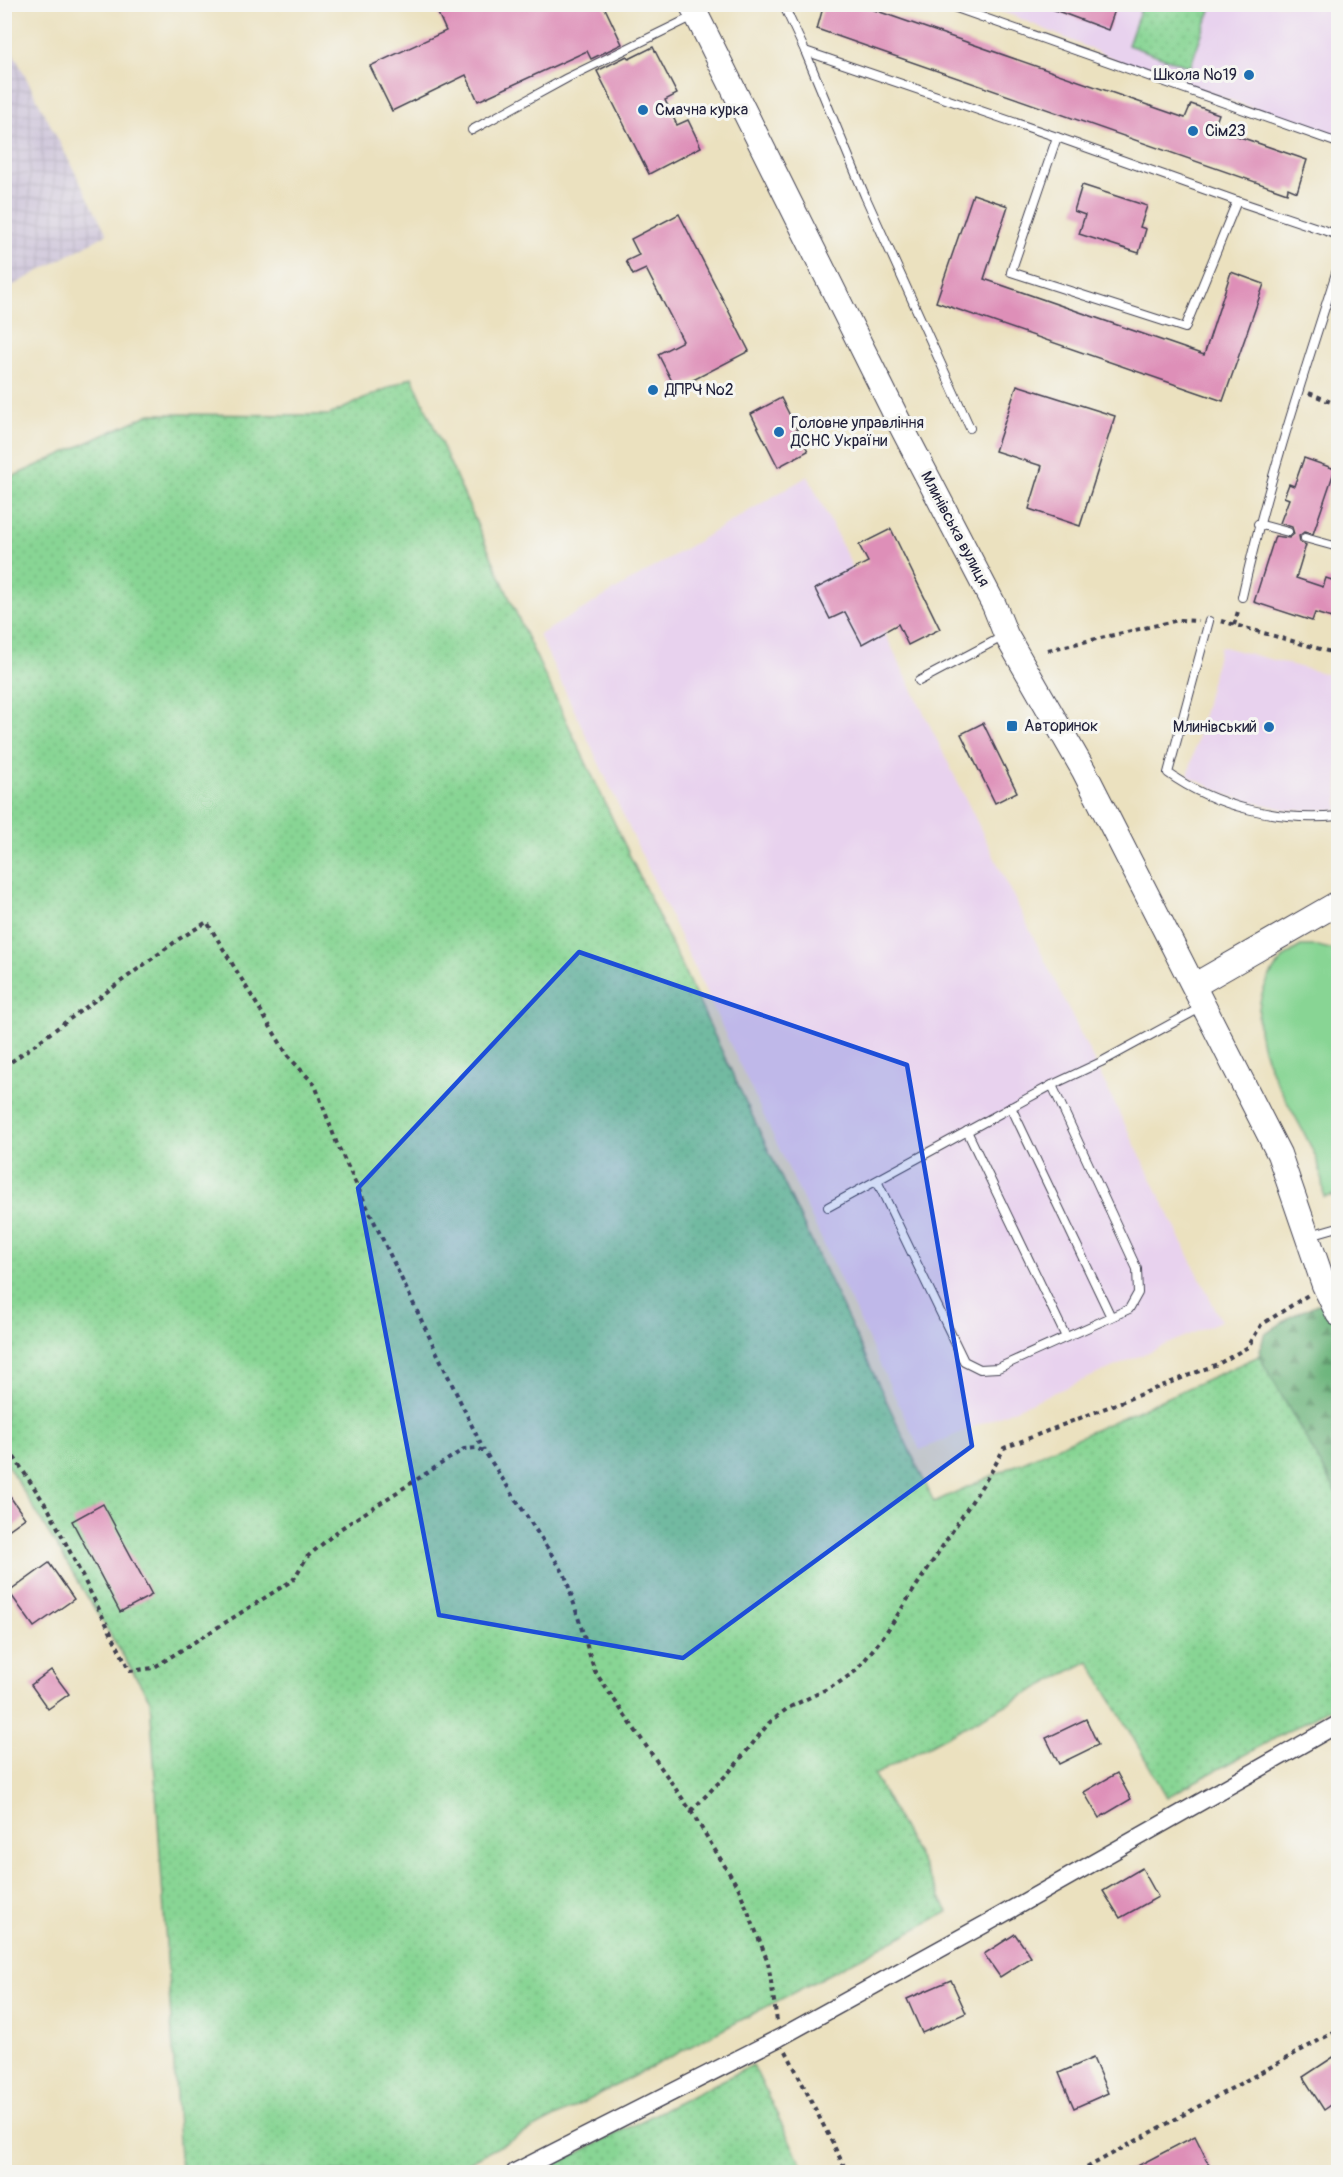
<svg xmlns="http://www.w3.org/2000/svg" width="1343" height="2177" viewBox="0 0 1343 2177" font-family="Pangolin,sans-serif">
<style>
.built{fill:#e8d2ee}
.industrial{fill:url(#industrial-grid)}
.grass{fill:#88d594;stroke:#557c68;stroke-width:1.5}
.forest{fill:url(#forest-firs);stroke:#486c5c;stroke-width:1.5}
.park{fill:url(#park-dots);stroke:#557c68;stroke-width:1.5}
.building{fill:#de8fb8}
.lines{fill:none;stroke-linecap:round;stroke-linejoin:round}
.service-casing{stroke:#403f4f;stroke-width:10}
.minor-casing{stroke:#403f4f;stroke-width:19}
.secondary-casing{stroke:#403f4f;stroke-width:26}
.path{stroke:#403f4f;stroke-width:4;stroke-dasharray:4.5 4.5;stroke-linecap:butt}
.service{stroke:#fff;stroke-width:8}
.minor{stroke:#fff;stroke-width:16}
.secondary{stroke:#fff;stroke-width:24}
.marked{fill:#1d4ed8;fill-opacity:0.2;stroke:#1d4ed8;stroke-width:4.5;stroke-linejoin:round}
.poi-dot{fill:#1f6fb2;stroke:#f6f6f2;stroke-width:2}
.labels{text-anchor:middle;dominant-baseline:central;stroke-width:6;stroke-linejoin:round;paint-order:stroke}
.poi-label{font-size:16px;fill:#22223b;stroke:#f6f6f2;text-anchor:start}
.street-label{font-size:16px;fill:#22223b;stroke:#f6f6f2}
</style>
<defs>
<pattern id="industrial-grid" width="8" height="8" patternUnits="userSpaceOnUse" patternTransform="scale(1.5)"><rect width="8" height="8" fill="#c9bfd7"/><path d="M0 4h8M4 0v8" fill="none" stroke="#aca4b9"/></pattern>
<pattern id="forest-firs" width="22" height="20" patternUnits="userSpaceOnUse" patternTransform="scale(1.5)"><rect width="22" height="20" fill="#6eb67e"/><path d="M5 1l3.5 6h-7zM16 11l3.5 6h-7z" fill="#5a9468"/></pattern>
<pattern id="park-dots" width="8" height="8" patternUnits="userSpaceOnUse" patternTransform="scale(1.5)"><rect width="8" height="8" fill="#88d594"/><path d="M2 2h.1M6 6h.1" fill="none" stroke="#75b780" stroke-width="1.8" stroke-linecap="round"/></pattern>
</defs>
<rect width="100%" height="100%" fill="#f6f6f2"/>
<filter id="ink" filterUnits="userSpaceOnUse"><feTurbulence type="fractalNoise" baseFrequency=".0167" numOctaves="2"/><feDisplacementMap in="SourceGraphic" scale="12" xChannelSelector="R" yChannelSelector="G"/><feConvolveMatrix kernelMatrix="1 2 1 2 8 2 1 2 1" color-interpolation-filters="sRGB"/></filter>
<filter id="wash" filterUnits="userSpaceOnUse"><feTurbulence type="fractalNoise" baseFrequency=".008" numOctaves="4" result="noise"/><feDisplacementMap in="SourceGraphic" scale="24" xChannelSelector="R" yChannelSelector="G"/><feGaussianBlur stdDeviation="1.35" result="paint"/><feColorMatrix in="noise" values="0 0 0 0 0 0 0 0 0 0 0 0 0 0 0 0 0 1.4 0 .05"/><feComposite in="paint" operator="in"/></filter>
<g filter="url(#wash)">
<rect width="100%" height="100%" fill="#ebe1bf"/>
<g class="built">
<path d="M 980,5 L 1338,5 L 1338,138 L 1119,61 L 1014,16 Z"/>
<path d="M 808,476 L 1221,1321 L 920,1450 L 539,635 Z"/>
<path d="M 1220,646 L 1338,677 L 1338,810 L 1287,810 L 1230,796 L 1188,776 Z"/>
</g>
<path class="industrial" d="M 4,35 L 107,234 L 5,290 L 4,290 Z"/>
<path class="grass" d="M 1301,946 L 1318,946 L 1338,951 L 1338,1195 L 1324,1197 C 1322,1185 1322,1171 1317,1161 C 1296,1105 1236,1043 1267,982 C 1274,966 1286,954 1301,946 Z"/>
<path class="forest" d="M 1317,1304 L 1334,1305 L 1338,1314 L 1338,1495 L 1259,1356 L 1264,1335 L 1294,1315 Z"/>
<g class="park">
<path d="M 1142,5 L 1212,5 L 1190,67 L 1128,45 Z"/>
<path d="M 412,377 L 525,633 L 934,1502 L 1259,1356 L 1338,1495 L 1338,1704 L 1167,1797 L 1089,1661 L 874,1775 L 948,1912 L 450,2172 L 181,2172 L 150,1700 L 5,1461 L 5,480 L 150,414 L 329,415 Z"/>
<path d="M 753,2065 L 805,2172 L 540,2172 Z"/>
</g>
<g id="blocks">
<g class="building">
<path d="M 445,4 L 603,4 L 622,44 L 591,59 L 587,51 L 478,101 L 466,75 L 392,111 L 370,66 L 446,31 L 436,9 Z"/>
<path d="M 824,4 L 857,4 L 1185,118 L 1191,104 L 1219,114 L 1214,128 L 1307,160 L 1297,192 L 1288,188 L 1287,193 L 817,29 Z"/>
<path d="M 1045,4 L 1117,4 L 1108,30 L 1044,6 Z"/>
<path d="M 653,47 L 677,94 L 665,100 L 677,125 L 688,120 L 701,147 L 649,174 L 597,71 L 627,56 L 629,59 Z"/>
<path d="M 1082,185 L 1147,206 L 1140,227 L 1146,229 L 1139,253 L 1079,234 L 1085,215 L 1074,211 Z"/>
<path d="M 973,194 L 1008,206 L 984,279 L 1204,355 L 1231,272 L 1264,284 L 1223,401 L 936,302 Z"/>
<path d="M 679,214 L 749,351 L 676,389 L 658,354 L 683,341 L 646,269 L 633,275 L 626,261 L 639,255 L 631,239 Z"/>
<path d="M 1017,385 L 1115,416 L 1080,526 L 1029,509 L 1042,466 L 995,451 Z"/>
<path d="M 781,398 L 808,451 L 778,467 L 751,414 Z"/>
<path d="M 1304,458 L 1335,469 L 1313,534 L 1304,532 L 1299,536 L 1300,542 L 1306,545 L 1296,578 L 1323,587 L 1326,578 L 1338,582 L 1338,620 L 1315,613 L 1312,621 L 1254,602 L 1275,536 L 1289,538 L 1294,534 L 1292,527 L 1280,523 L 1289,499 L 1284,497 L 1289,484 L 1294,486 Z"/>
<path d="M 891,529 L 940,629 L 908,645 L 898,624 L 862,644 L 845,612 L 830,619 L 815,589 L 868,562 L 859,545 Z"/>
<path d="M 983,723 L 1017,792 L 995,803 L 961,734 Z"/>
<path d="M 4,1488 L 25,1518 L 4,1533 Z"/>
<path d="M 103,1504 L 152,1595 L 120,1612 L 72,1521 Z"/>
<path d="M 49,1563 L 74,1599 L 34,1627 L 9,1592 Z"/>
<path d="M 51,1670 L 69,1694 L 48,1709 L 31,1685 Z"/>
<path d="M 1086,1719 L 1098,1745 L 1059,1764 L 1046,1738 Z"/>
<path d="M 1117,1773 L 1131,1799 L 1099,1818 L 1084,1792 Z"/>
<path d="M 1142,1868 L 1158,1897 L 1120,1918 L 1103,1891 Z"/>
<path d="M 1015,1934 L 1031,1957 L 1000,1977 L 984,1954 Z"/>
<path d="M 951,1980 L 966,2013 L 922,2033 L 907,1999 Z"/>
<path d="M 1338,2054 L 1338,2100 L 1324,2110 L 1303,2077 Z"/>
<path d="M 1093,2058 L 1108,2093 L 1074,2108 L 1059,2073 Z"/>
<path d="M 1195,2136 L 1211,2168 L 1203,2172 L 1126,2172 Z"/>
</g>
</g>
</g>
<g filter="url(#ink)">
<use href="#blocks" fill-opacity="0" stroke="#403f4f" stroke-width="1.5"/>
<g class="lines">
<g class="service-casing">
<g id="service">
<path d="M 783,4 L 805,51 L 865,196 L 970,428"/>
<path d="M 945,4 L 1338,143"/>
<path d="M 805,51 L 1057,137 L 1011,272 L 1185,328 L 1237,201"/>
<path d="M 472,130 L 567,78 L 696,15"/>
<path d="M 1057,137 L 1237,201 L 1338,235"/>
<path d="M 1258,524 L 1288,532"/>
<path d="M 1305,538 L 1338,547"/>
<path d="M 1242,597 C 1267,485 1303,376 1338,267"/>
<path d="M 1209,621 L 1168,773 C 1215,807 1281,822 1338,816"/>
<path d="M 919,681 L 1006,635"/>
<path d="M 1011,1107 L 1111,1317"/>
<path d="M 967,1131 L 1066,1337"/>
<path d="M 877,1181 L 964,1361 L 980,1369 L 998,1368 L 1129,1309 L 1138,1293 L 1137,1269 L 1052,1085"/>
<path d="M 828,1207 L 1052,1085 L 1101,1062 L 1202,1007"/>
<path d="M 1310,1235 L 1338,1227"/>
</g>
</g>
<g class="minor-casing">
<path id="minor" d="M 515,2172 L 779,2038 L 989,1922 L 1338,1724"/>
</g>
<g class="secondary-casing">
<g id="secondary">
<path d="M 691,4 L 898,420 L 994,605 L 1006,635 L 1084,771 L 1279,1154 L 1324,1285 L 1338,1314"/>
<path d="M 1195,985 L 1338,903"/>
</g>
</g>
<g class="path">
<path d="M 1309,393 L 1338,405"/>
<path d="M 1221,621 L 1338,654"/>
<path d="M 1234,625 L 1239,608"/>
<path d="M 1048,650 L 1179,620 L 1198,621"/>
<path d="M 4,1067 L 179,939 L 207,922 L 288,1056 L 315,1085 L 337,1144 L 484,1451"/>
<path d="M 4,1442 L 49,1510 L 130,1671 L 153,1668 L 293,1580 L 307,1557 L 340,1529 L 464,1449 L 477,1448 L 485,1452 L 565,1575 L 595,1672 L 691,1811 L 739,1889 L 768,1962 L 777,2021"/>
<path d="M 691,1811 L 733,1768 L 769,1723 L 788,1708 L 837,1684 L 857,1670 L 885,1634 L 993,1469 L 1004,1448 L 1220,1363 L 1248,1347 L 1261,1325 L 1308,1295"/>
<path d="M 786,2051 L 847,2172"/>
<path d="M 1079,2172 L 1338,2030"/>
</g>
<use href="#service" class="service"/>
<use href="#minor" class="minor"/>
<use href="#secondary" class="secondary"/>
</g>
</g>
<path class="marked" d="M 579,952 L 907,1065 L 972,1446 L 683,1658 L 439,1615 L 358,1188 Z"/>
<g class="poi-dot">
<circle cx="1249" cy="75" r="6"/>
<circle cx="643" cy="110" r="6"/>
<circle cx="1193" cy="131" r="6"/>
<circle cx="653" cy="390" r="6"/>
<circle cx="779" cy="432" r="6"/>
<rect x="1006" y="720" width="12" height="12" rx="3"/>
<circle cx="1269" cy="727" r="6"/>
</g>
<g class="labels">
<g class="poi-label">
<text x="1237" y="75" text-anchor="end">Школа №19</text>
<text x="655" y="110">Смачна курка</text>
<text x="1205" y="131">Сім23</text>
<text x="665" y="390">ДПРЧ №2</text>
<text x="791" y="423">Головне управління<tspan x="791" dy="18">ДСНС України</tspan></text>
<text x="1024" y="726">Авторинок</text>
<text x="1257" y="727" text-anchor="end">Млинівський</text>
</g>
<g class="street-label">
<text transform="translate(955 529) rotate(62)">Млинівська вулиця</text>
</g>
</g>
<rect width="1343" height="2177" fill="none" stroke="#f6f6f2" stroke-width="24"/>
</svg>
